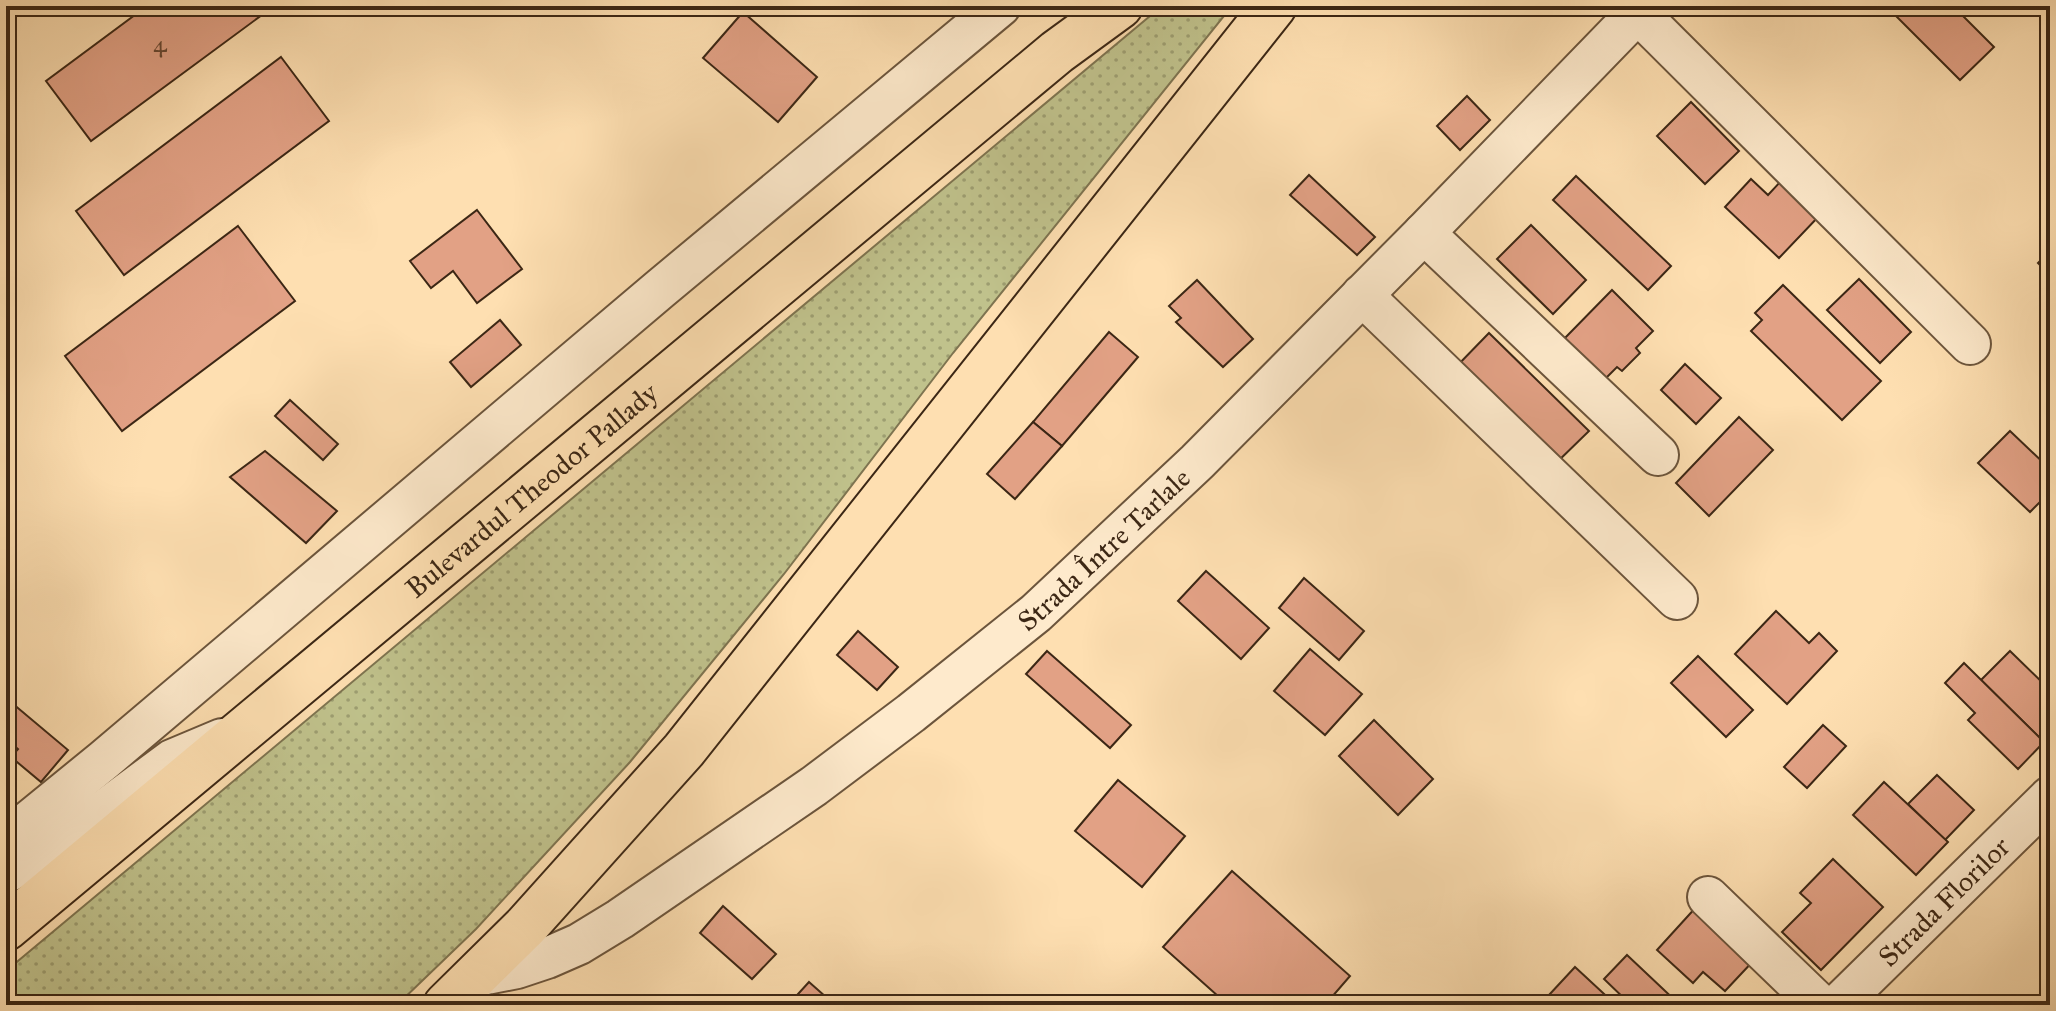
<svg xmlns="http://www.w3.org/2000/svg" width="2056" height="1011" viewBox="0 0 2056 1011" font-family="'IM FELL Great Primer',serif">
<style>
.grass{fill:url(#grass-dots);stroke:#7e7450;stroke-width:2}
.building{fill:#e2a185;stroke:#3c2715;stroke-width:2}
.lines{fill:none;stroke-linecap:round;stroke-linejoin:round}
.street-casing{stroke:#6c553c;stroke-width:44}
.primary-casing{stroke:#3c2715;stroke-width:48}
.street{stroke:#feeacc;stroke-width:40}
.primary{stroke:#fedfb1;stroke-width:44}
.labels{text-anchor:middle;dominant-baseline:central;stroke-width:6;stroke-linejoin:round;paint-order:stroke}
.number-label{font-size:24px;fill:#664631}
.street-label{font-size:28px;fill:#3c2715;stroke:#feeacc}
</style>
<defs>
<pattern id="grass-dots" width="8" height="8" patternUnits="userSpaceOnUse" patternTransform="scale(2)"><rect width="8" height="8" fill="#c0c28c"/><path d="M2 2h.1M6 6h.1" fill="none" stroke="#9d9e71" stroke-width="1.8" stroke-linecap="round"/></pattern>
</defs>
<rect width="100%" height="100%" fill="#fedfb1"/>
<filter id="stains"><feTurbulence type="fractalNoise" baseFrequency=".0025" numOctaves="4"/><feColorMatrix values="0 0 0 0 .2 0 0 0 0 .09 0 0 0 0 .02 0 0 0 .5 -.17"/></filter>
<radialGradient id="worn" r=".72"><stop offset=".6" stop-color="#630" stop-opacity="0"/><stop offset="1" stop-color="#630" stop-opacity=".3"/></radialGradient>
<path class="grass" d="M 1162,6 L 1232,6 L 953,353 L 784,574 L 630,762 L 476,929 L 397,1005 L 6,1005 L 6,971 Z"/>
<g class="building">
<path d="M 147,6 L 261,6 L 266,12 L 91,141 L 46,81 Z"/>
<path d="M 1896,6 L 1953,6 L 1994,47 L 1960,80 L 1891,11 Z"/>
<path d="M 743,12 L 817,77 L 778,122 L 703,58 Z"/>
<path d="M 281,57 L 329,121 L 124,275 L 76,211 Z"/>
<path d="M 1467,96 L 1490,120 L 1460,150 L 1437,126 Z"/>
<path d="M 1691,102 L 1739,151 L 1705,184 L 1657,136 Z"/>
<path d="M 1309,175 L 1375,237 L 1357,255 L 1290,195 Z"/>
<path d="M 1576,176 L 1671,266 L 1648,290 L 1553,200 Z"/>
<path d="M 1751,179 L 1768,195 L 1782,180 L 1820,215 L 1779,258 L 1725,207 Z"/>
<path d="M 477,210 L 522,269 L 477,303 L 453,271 L 431,288 L 410,261 Z"/>
<path d="M 1531,225 L 1586,280 L 1553,314 L 1497,259 Z"/>
<path d="M 238,226 L 295,301 L 122,431 L 65,356 Z"/>
<path d="M 2050,251 L 2050,275 L 2038,263 Z"/>
<path d="M 1859,279 L 1911,332 L 1880,363 L 1827,310 Z"/>
<path d="M 1197,280 L 1253,339 L 1223,367 L 1176,322 L 1181,318 L 1169,306 Z"/>
<path d="M 1783,285 L 1881,381 L 1842,420 L 1751,331 L 1762,320 L 1755,313 Z"/>
<path d="M 1612,290 L 1653,331 L 1636,348 L 1640,353 L 1622,371 L 1617,367 L 1603,381 L 1562,341 Z"/>
<path d="M 500,320 L 521,345 L 471,387 L 450,362 Z"/>
<path d="M 1109,332 L 1138,357 L 1062,446 L 1033,422 Z"/>
<path d="M 1489,333 L 1589,431 L 1552,467 L 1453,370 Z"/>
<path d="M 1685,364 L 1721,398 L 1696,424 L 1661,390 Z"/>
<path d="M 290,400 L 338,444 L 323,460 L 275,416 Z"/>
<path d="M 1739,417 L 1773,450 L 1709,516 L 1676,483 Z"/>
<path d="M 1033,422 L 1062,446 L 1015,499 L 987,474 Z"/>
<path d="M 2010,431 L 2050,469 L 2050,492 L 2030,512 L 1978,463 Z"/>
<path d="M 265,451 L 337,511 L 306,543 L 230,477 Z"/>
<path d="M 1206,571 L 1269,628 L 1241,659 L 1178,601 Z"/>
<path d="M 1304,578 L 1364,631 L 1339,660 L 1279,608 Z"/>
<path d="M 1776,611 L 1809,643 L 1819,633 L 1837,651 L 1787,704 L 1735,654 Z"/>
<path d="M 858,631 L 898,667 L 877,690 L 837,655 Z"/>
<path d="M 1310,649 L 1362,694 L 1325,735 L 1274,691 Z"/>
<path d="M 1047,651 L 1131,725 L 1110,748 L 1026,674 Z"/>
<path d="M 2010,651 L 2050,690 L 2050,736 L 2044,742 L 1981,680 Z"/>
<path d="M 1698,656 L 1753,710 L 1726,737 L 1671,683 Z"/>
<path d="M 1964,663 L 2044,742 L 2018,769 L 1968,720 L 1975,713 L 1945,683 Z"/>
<path d="M 6,698 L 68,750 L 41,782 L 11,757 L 18,749 L 6,739 Z"/>
<path d="M 1374,720 L 1433,779 L 1398,815 L 1339,756 Z"/>
<path d="M 1823,725 L 1846,746 L 1807,788 L 1784,767 Z"/>
<path d="M 1937,775 L 1974,810 L 1945,840 L 1908,804 Z"/>
<path d="M 1118,780 L 1185,836 L 1142,887 L 1075,831 Z"/>
<path d="M 1884,782 L 1948,842 L 1916,875 L 1853,815 Z"/>
<path d="M 1833,859 L 1883,907 L 1821,970 L 1782,932 L 1811,903 L 1800,893 Z"/>
<path d="M 1232,871 L 1350,976 L 1325,1005 L 1228,1005 L 1163,947 Z"/>
<path d="M 1698,905 L 1756,958 L 1725,991 L 1703,972 L 1693,983 L 1657,950 Z"/>
<path d="M 723,906 L 776,954 L 752,979 L 700,933 Z"/>
<path d="M 1627,955 L 1680,1005 L 1631,1005 L 1604,979 Z"/>
<path d="M 1575,967 L 1616,1005 L 1560,1005 L 1549,995 Z"/>
<path d="M 809,982 L 835,1005 L 788,1005 Z"/>
</g>
<g class="lines">
<g class="street-casing">
<g id="street">
<path d="M 1638,13 L 1970,344"/>
<path d="M 1424,233 L 1658,455"/>
<path d="M 1362,295 L 1677,599"/>
<path d="M 6,836 L 28,822 L 104,760 L 660,289 L 1000,6"/>
<path d="M 6,873 L 67,838 L 172,760 L 222,739"/>
<path d="M 1708,897 L 1820,1005"/>
<path id="s1" d="M 476,976 L 517,968 L 547,958 L 579,944 L 620,919 L 814,786 L 911,713 L 1036,613 L 1197,462 L 1424,233 L 1644,6"/>
<path id="s2" d="M 1838,1005 L 2050,797"/>
</g>
</g>
<g class="primary-casing">
<g id="primary">
<path id="s3" d="M 6,928 L 1057,52 L 1120,6"/>
<path d="M 446,1005 L 526,926 L 684,750 L 1274,6"/>
</g>
</g>
<use href="#street" class="street"/>
<use href="#primary" class="primary"/>
</g>
<g class="labels">
<g class="number-label">
<text x="160" y="44">4</text>
</g>
<g class="street-label">
<text stroke="none"><textPath href="#s3" startOffset="684">Bulevardul Theodor Pallady</textPath></text>
<text stroke="none"><textPath href="#s1" startOffset="766">Strada Între Tarlale</textPath></text>
<text stroke="none"><textPath href="#s2" startOffset="148">Strada Florilor</textPath></text>
</g>
</g>
<rect width="2056" height="1011" fill="none" stroke="#fedfb1" stroke-width="32"/>
<rect x="8" y="8" width="2040" height="995" fill="none" stroke="#3c2715" stroke-width="4"/>
<rect x="16" y="16" width="2024" height="979" fill="none" stroke="#3c2715" stroke-width="2"/>
<rect width="100%" height="100%" filter="url(#stains)"/>
<rect width="100%" height="100%" fill="url(#worn)"/>
</svg>
